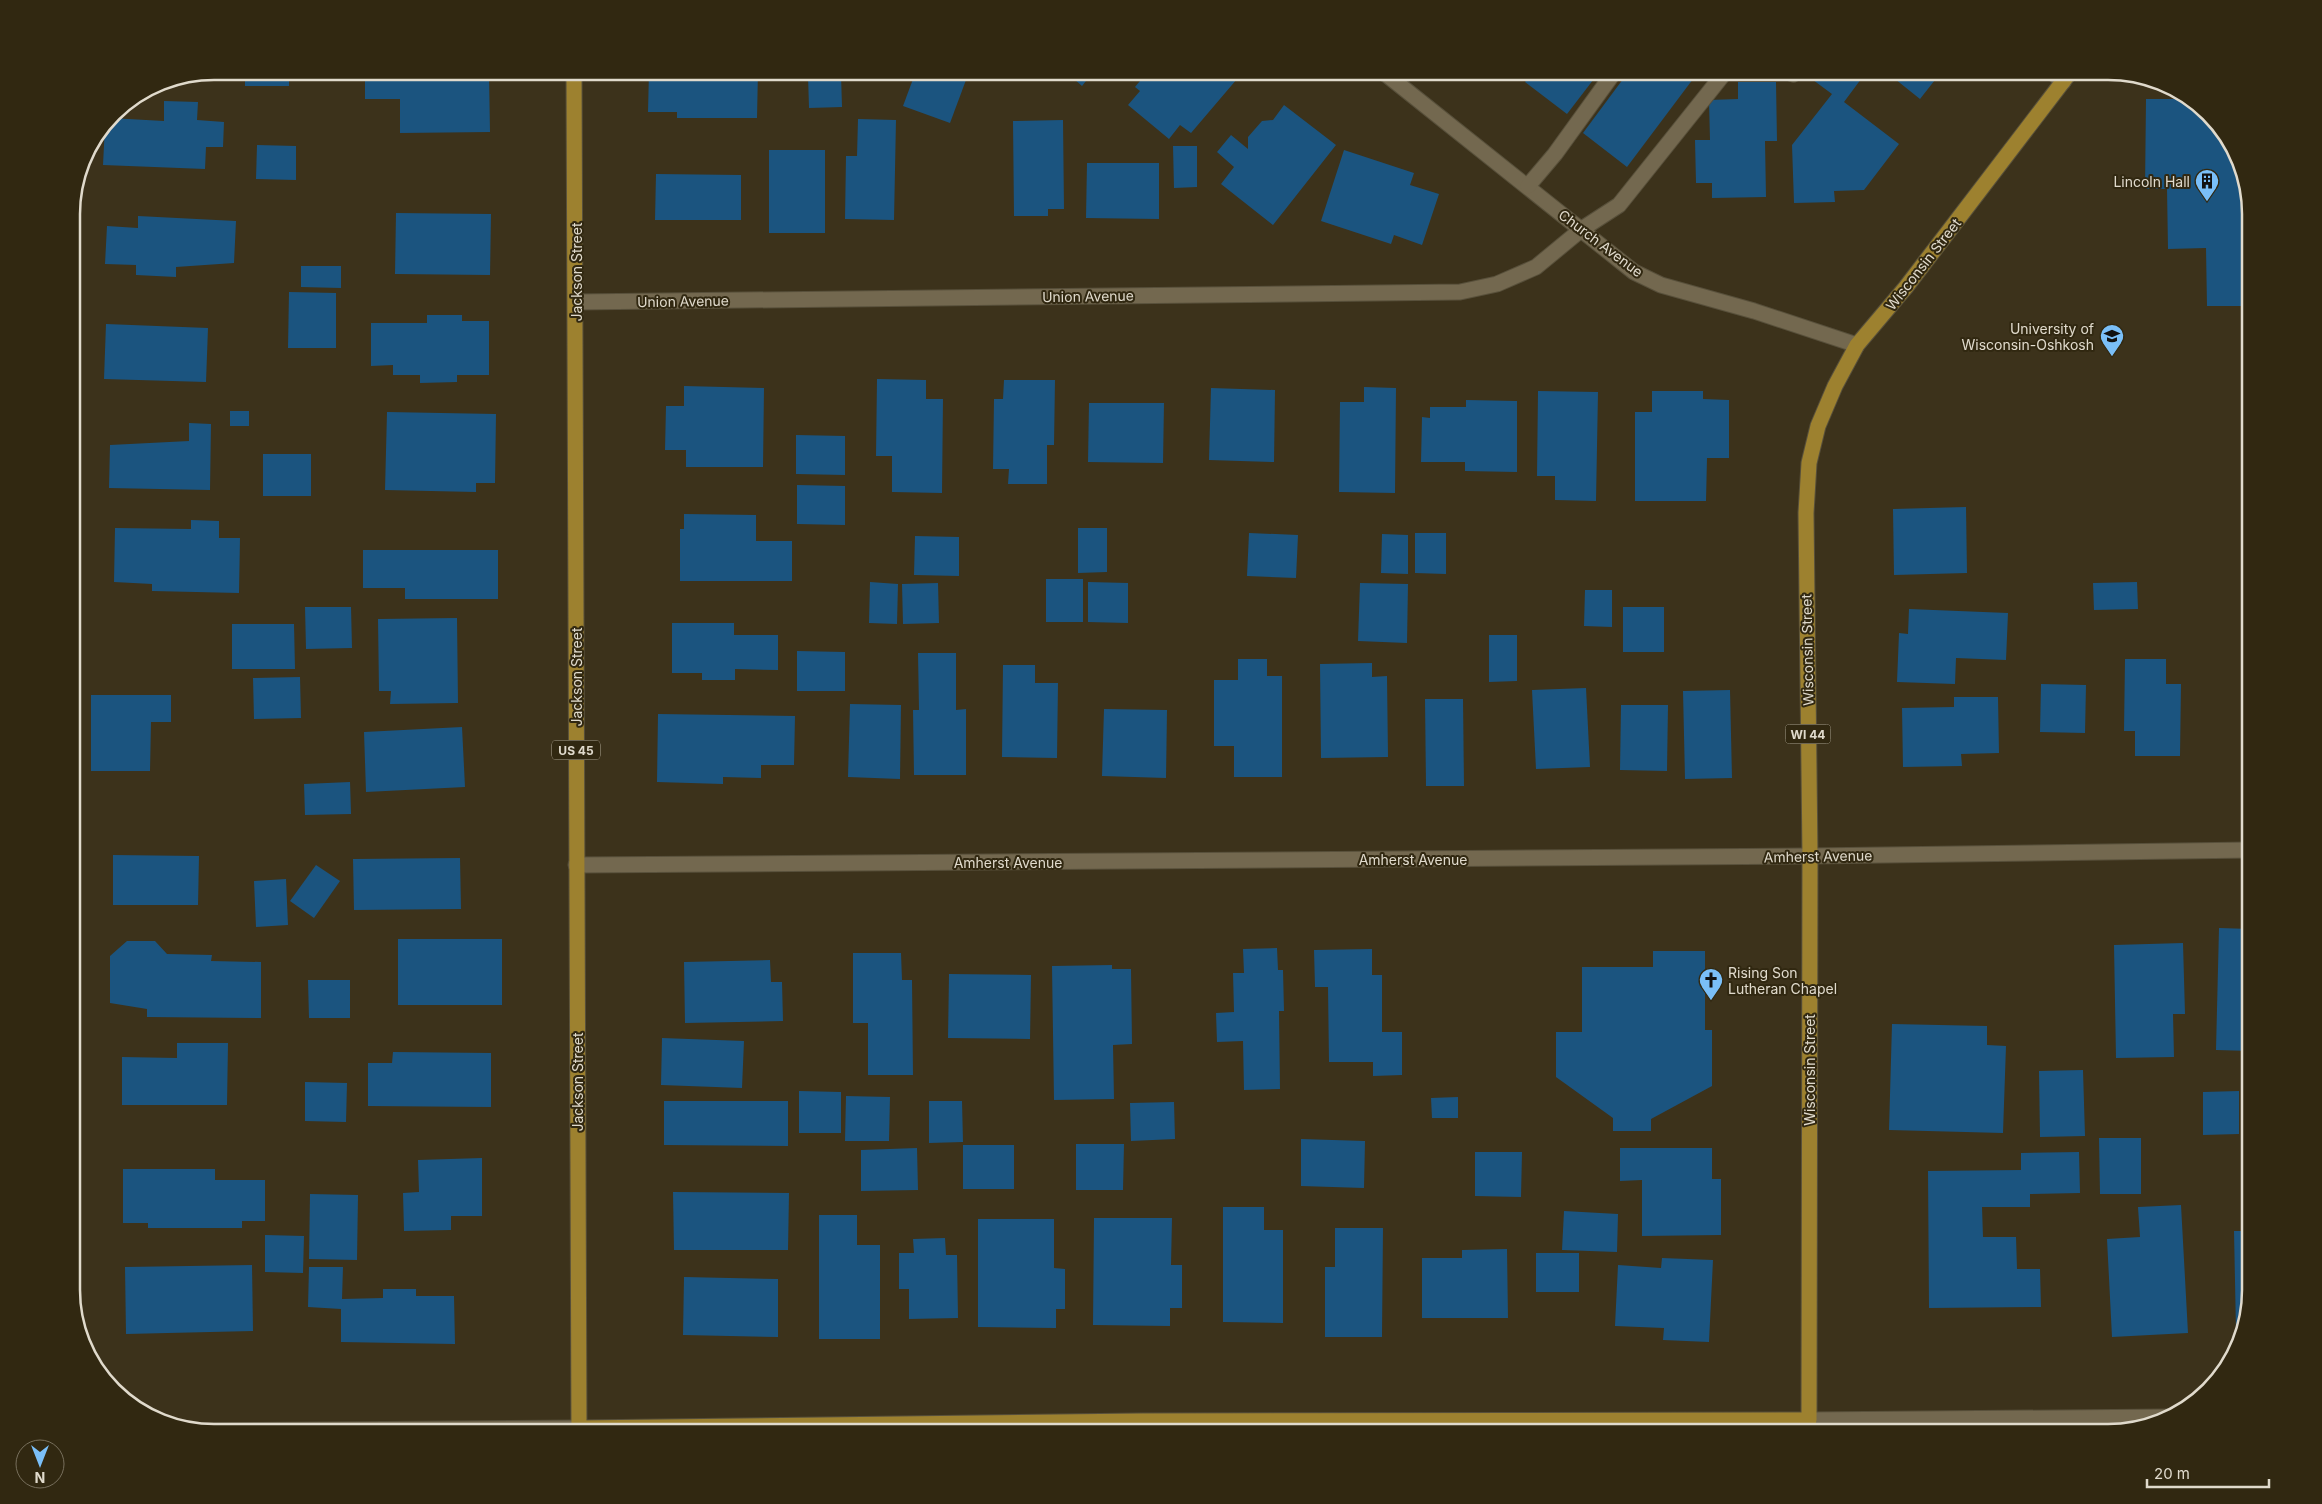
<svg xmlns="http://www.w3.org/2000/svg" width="2322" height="1504" viewBox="0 0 2322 1504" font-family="Inter,sans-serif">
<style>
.building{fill:#1b547f}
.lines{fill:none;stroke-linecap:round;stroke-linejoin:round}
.minor-casing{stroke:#58503b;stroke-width:17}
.major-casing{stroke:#58503b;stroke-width:17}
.minor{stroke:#73684f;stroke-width:15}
.major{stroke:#9d812f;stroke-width:15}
.labels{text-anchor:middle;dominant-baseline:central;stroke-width:4;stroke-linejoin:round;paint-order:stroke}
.shield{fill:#312811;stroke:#aca594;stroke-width:1}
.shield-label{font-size:12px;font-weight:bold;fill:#e0dacc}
.poi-label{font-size:14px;fill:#e0dacc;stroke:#312811;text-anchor:end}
.street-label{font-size:14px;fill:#e0dacc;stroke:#312811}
.rim{fill:none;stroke:#e0dacc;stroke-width:2.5}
</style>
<rect width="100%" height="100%" fill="#3c321b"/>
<g class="building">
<rect x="245" y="71" width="44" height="15"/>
<path d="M 365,71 L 475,71 L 475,73 L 489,73 L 490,132 L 400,133 L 400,99 L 365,99 Z"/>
<path d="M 649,71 L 758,71 L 757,118 L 677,118 L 677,112 L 648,112 Z"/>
<path d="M 916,71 L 943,71 L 966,80 L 950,123 L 903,106 Z"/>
<path d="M 1065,71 L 1094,71 L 1082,86 Z"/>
<path d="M 1148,71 L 1228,71 L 1237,79 L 1191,133 L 1180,125 L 1169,139 L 1128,105 L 1140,91 L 1135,87 Z"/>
<path d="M 1533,71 L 1600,71 L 1567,114 L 1525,82 Z"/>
<path d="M 1629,71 L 1699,71 L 1627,167 L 1583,133 Z"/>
<path d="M 1813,71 L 1867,71 L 1844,102 L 1899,144 L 1864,190 L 1834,191 L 1835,202 L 1794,203 L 1792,145 L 1832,94 L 1809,77 Z"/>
<path d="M 1885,71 L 1942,71 L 1920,99 Z"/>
<path d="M 841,74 L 842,107 L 809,108 L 808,75 Z"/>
<path d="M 1738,82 L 1776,82 L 1777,141 L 1765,141 L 1766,197 L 1712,198 L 1712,183 L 1696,183 L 1695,140 L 1710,140 L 1709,100 L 1738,99 Z"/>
<path d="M 2146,99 L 2190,99 L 2232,143 L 2251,214 L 2251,306 L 2207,306 L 2206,248 L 2168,249 L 2167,189 L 2145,189 Z"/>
<path d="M 164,101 L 198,102 L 197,120 L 224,122 L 223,147 L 206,147 L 205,169 L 103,165 L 105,125 L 110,118 L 164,121 Z"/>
<path d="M 1284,105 L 1336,145 L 1273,225 L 1221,184 L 1234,167 L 1217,152 L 1231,135 L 1248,149 L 1248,137 L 1262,121 L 1273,120 Z"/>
<path d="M 858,119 L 896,120 L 894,220 L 845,219 L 846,156 L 857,156 Z"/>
<path d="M 1063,120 L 1064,209 L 1048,209 L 1048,216 L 1014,216 L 1013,121 Z"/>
<path d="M 257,145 L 296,146 L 296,180 L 256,179 Z"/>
<path d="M 1173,146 L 1197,146 L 1197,187 L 1174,188 Z"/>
<rect x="769" y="150" width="56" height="83"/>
<path d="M 1344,150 L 1414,173 L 1410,185 L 1439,194 L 1422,245 L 1394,235 L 1391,244 L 1321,221 Z"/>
<path d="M 1087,163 L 1159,163 L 1159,219 L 1086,218 Z"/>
<path d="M 656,174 L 741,175 L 741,220 L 655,220 Z"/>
<path d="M 396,213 L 491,214 L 490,275 L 395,274 Z"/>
<path d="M 138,216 L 236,221 L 234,263 L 176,267 L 176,277 L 136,275 L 136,265 L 105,264 L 107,226 L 138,228 Z"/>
<path d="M 301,266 L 341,266 L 341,288 L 301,287 Z"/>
<path d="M 289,292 L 336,293 L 336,348 L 288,348 Z"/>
<path d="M 427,315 L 462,315 L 462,321 L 489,321 L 489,375 L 457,375 L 457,382 L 420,383 L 420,375 L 393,375 L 393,365 L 371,366 L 371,323 L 427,323 Z"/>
<path d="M 106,324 L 208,328 L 206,382 L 104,379 Z"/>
<path d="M 877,379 L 926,380 L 926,399 L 943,399 L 942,493 L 892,492 L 892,456 L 876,456 Z"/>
<path d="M 1004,380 L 1055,380 L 1054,445 L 1047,445 L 1047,484 L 1008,484 L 1009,469 L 993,469 L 994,399 L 1003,399 Z"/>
<path d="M 684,386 L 764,388 L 763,467 L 686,467 L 686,450 L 665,450 L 666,406 L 684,406 Z"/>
<path d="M 1364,387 L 1396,388 L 1395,493 L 1339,492 L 1340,402 L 1364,402 Z"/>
<path d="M 1211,388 L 1275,390 L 1274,462 L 1209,460 Z"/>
<path d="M 1538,391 L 1598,392 L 1596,501 L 1555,500 L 1555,476 L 1537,476 Z"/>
<path d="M 1652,391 L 1703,391 L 1703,399 L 1729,400 L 1729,458 L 1707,458 L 1706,501 L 1635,501 L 1635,412 L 1652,412 Z"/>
<path d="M 1466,400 L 1517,401 L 1517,472 L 1465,471 L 1465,462 L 1421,462 L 1422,417 L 1430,418 L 1430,407 L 1466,407 Z"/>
<path d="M 1089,403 L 1164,403 L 1163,463 L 1088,462 Z"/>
<rect x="230" y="411" width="19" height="15"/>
<path d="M 387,412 L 496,414 L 495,483 L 476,483 L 476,492 L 385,490 Z"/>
<path d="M 189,423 L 211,424 L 210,490 L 109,488 L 110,445 L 189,441 Z"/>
<path d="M 796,435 L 845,436 L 845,475 L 796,474 Z"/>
<rect x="263" y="454" width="48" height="42"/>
<path d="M 797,485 L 845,486 L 845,525 L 797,524 Z"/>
<path d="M 1966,507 L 1967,573 L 1894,575 L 1893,509 Z"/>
<path d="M 684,514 L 756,515 L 756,541 L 792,541 L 792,581 L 680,581 L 680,529 L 684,529 Z"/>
<path d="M 191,520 L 219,521 L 219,538 L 240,538 L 239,593 L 152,591 L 152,584 L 114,582 L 115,528 L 191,529 Z"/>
<path d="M 1078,528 L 1107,528 L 1107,572 L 1078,573 Z"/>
<path d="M 1249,533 L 1298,535 L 1296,578 L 1247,576 Z"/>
<path d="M 1415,533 L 1446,533 L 1446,574 L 1415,573 Z"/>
<path d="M 1382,534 L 1408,535 L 1408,574 L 1381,573 Z"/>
<path d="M 915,536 L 959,537 L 959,576 L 914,575 Z"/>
<path d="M 363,550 L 498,550 L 498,599 L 405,599 L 405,588 L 363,588 Z"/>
<rect x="1046" y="579" width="37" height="43"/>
<path d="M 870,582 L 898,584 L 897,624 L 869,623 Z"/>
<path d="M 1088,582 L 1128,583 L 1128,623 L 1088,622 Z"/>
<path d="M 2137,582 L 2138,609 L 2094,610 L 2093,583 Z"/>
<path d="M 938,583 L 939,623 L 903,624 L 902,584 Z"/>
<path d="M 1360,583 L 1408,584 L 1407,643 L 1358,641 Z"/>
<path d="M 1585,590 L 1612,590 L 1612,627 L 1584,626 Z"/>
<path d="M 305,607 L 351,607 L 352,648 L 306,649 Z"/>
<rect x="1623" y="607" width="41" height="45"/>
<path d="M 1909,609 L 2008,613 L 2006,660 L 1956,658 L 1955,684 L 1897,682 L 1899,633 L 1908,634 Z"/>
<path d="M 457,618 L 458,703 L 390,704 L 391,691 L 379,691 L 378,619 Z"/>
<path d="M 672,623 L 734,623 L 734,635 L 778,635 L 778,670 L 735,669 L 735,680 L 702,680 L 702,673 L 672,673 Z"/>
<path d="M 232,624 L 294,624 L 295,669 L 232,669 Z"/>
<path d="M 1489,635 L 1517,635 L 1517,681 L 1489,682 Z"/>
<path d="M 797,651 L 845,652 L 845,691 L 797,691 Z"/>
<path d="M 918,653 L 956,653 L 956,710 L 966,709 L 966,775 L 914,775 L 913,710 L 919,710 Z"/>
<path d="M 1238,659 L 1267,659 L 1267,676 L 1282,676 L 1282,777 L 1234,777 L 1234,746 L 1214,746 L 1214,680 L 1238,680 Z"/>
<path d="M 2125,659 L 2166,659 L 2166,684 L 2181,684 L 2180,756 L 2135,756 L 2135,731 L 2124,731 Z"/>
<path d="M 1372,663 L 1372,677 L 1387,676 L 1388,757 L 1321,758 L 1320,664 Z"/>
<path d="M 1003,665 L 1035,665 L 1035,683 L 1058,683 L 1057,758 L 1002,757 Z"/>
<path d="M 300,677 L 301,718 L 254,719 L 253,678 Z"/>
<path d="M 2251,679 L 2251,749 L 2245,749 L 2243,680 Z"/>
<path d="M 2041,684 L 2086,685 L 2085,733 L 2040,732 Z"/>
<path d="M 1586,688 L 1590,767 L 1536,769 L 1532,690 Z"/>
<path d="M 1730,690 L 1732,778 L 1685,779 L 1683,691 Z"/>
<path d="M 91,695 L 171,695 L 171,722 L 151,722 L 150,771 L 91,771 Z"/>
<path d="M 1954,697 L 1998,697 L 1999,753 L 1961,754 L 1962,766 L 1903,767 L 1902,708 L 1954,707 Z"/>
<path d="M 1425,699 L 1463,699 L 1464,786 L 1426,786 Z"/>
<path d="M 850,704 L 901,705 L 900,779 L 848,777 Z"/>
<path d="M 1621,705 L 1668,705 L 1667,771 L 1620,770 Z"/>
<path d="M 1104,709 L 1167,710 L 1166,778 L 1102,776 Z"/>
<path d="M 658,714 L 795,716 L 794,765 L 761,765 L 761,778 L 723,777 L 723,784 L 657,782 Z"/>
<path d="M 462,727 L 465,787 L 366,792 L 364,732 Z"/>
<path d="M 350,782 L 351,814 L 305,815 L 304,784 Z"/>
<path d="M 113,855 L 199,856 L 198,905 L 113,905 Z"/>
<path d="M 460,858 L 461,909 L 354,910 L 353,859 Z"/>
<path d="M 316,865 L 340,881 L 314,918 L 290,901 Z"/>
<path d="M 286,879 L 288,925 L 256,927 L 254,881 Z"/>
<path d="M 2219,928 L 2251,929 L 2251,1051 L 2216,1050 Z"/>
<rect x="398" y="939" width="104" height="66"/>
<path d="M 127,941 L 155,941 L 167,954 L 212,955 L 211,961 L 261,962 L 261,1018 L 147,1017 L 147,1009 L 110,1003 L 110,956 Z"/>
<path d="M 2183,943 L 2185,1014 L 2173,1014 L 2174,1057 L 2116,1058 L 2114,945 Z"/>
<path d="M 1277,948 L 1278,970 L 1283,970 L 1284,1011 L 1279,1011 L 1280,1089 L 1244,1090 L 1243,1041 L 1217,1042 L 1216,1013 L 1234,1012 L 1233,973 L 1244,973 L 1243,949 Z"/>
<path d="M 1372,949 L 1372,975 L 1382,975 L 1382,1032 L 1402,1032 L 1402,1075 L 1373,1076 L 1373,1062 L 1329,1062 L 1328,987 L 1315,987 L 1314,950 Z"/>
<path d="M 1653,951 L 1705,951 L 1705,1030 L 1712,1030 L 1712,1086 L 1651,1119 L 1651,1131 L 1613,1131 L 1613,1118 L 1556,1077 L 1556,1032 L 1582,1032 L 1582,967 L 1653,967 Z"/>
<path d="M 853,953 L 901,953 L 902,980 L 912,980 L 913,1075 L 868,1075 L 868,1023 L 853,1023 Z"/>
<path d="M 770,960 L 771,982 L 782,982 L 783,1021 L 685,1023 L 684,962 Z"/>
<path d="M 1112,965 L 1112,969 L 1131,969 L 1132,1044 L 1113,1045 L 1114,1099 L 1054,1100 L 1052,966 Z"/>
<path d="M 949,974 L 1031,975 L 1030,1039 L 948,1038 Z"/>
<path d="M 308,980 L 350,980 L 350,1018 L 309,1018 Z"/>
<path d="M 1892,1024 L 1987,1026 L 1987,1045 L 2006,1046 L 2003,1133 L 1889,1130 Z"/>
<path d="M 662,1038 L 744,1041 L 742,1088 L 661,1085 Z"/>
<path d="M 177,1043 L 228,1043 L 227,1105 L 122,1105 L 122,1057 L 177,1058 Z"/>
<path d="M 393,1052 L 491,1053 L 491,1107 L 368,1106 L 368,1063 L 392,1063 Z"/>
<path d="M 2083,1070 L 2085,1136 L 2040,1137 L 2039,1071 Z"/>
<path d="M 305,1082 L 347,1083 L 346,1122 L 305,1121 Z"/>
<path d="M 799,1091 L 841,1092 L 841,1133 L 799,1133 Z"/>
<path d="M 2239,1091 L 2239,1134 L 2203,1135 L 2203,1092 Z"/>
<path d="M 846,1096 L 890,1097 L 889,1141 L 845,1141 Z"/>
<path d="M 1458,1097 L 1458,1118 L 1432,1118 L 1431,1098 Z"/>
<path d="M 664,1101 L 788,1101 L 788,1146 L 664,1145 Z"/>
<path d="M 929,1101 L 962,1101 L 963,1142 L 929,1143 Z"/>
<path d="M 1174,1102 L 1175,1139 L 1131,1141 L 1130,1103 Z"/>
<path d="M 2099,1138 L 2141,1138 L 2141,1194 L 2100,1194 Z"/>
<path d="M 1301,1139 L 1365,1141 L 1364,1188 L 1301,1186 Z"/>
<path d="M 1076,1144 L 1124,1144 L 1123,1190 L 1076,1190 Z"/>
<rect x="963" y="1145" width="51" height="44"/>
<path d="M 917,1148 L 918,1190 L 861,1191 L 861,1150 Z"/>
<path d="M 1620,1148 L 1712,1148 L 1712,1179 L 1721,1179 L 1721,1235 L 1642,1236 L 1642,1180 L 1620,1181 Z"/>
<path d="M 1475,1152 L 1522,1152 L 1521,1197 L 1475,1196 Z"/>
<path d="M 2079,1152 L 2080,1193 L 2030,1194 L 2030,1207 L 1982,1207 L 1983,1237 L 2016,1237 L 2017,1269 L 2040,1269 L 2041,1307 L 1929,1308 L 1928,1171 L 2021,1170 L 2021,1153 Z"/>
<path d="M 482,1158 L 482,1216 L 451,1216 L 451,1230 L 404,1231 L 403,1193 L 419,1192 L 418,1160 Z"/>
<path d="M 123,1169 L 215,1169 L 215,1180 L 265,1180 L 265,1221 L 242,1221 L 242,1228 L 148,1228 L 148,1223 L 123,1223 Z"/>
<path d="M 673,1192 L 789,1193 L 788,1250 L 674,1250 Z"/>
<path d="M 310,1194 L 358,1195 L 357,1260 L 309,1259 Z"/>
<path d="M 2181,1205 L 2188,1333 L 2112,1337 L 2107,1239 L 2140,1237 L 2138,1207 Z"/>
<path d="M 1223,1207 L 1264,1207 L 1264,1230 L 1283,1230 L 1283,1323 L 1223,1322 Z"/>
<path d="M 1564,1211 L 1618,1214 L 1617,1252 L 1562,1250 Z"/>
<path d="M 819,1215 L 857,1215 L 857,1245 L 880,1245 L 880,1339 L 819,1339 Z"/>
<path d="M 1094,1218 L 1172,1218 L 1171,1265 L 1182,1265 L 1182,1308 L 1170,1308 L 1170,1326 L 1093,1325 Z"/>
<path d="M 978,1219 L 1054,1219 L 1054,1268 L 1065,1269 L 1065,1309 L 1056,1309 L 1056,1328 L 978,1327 Z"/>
<path d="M 1335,1228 L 1383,1228 L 1382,1337 L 1325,1337 L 1325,1267 L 1335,1267 Z"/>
<path d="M 2234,1231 L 2251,1231 L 2251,1290 L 2238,1331 L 2236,1331 Z"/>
<path d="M 265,1235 L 304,1236 L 303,1273 L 265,1272 Z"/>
<path d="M 945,1238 L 946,1255 L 957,1255 L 958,1318 L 909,1319 L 909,1289 L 899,1289 L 899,1253 L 914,1253 L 913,1239 Z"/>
<path d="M 1507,1249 L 1508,1318 L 1422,1318 L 1422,1258 L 1462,1258 L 1462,1250 Z"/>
<rect x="1536" y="1253" width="43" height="39"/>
<path d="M 1662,1258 L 1713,1260 L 1709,1342 L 1663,1340 L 1664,1328 L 1615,1326 L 1618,1265 L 1661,1268 Z"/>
<path d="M 252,1265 L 253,1331 L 126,1334 L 125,1267 Z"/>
<path d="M 309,1267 L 343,1267 L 342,1299 L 383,1298 L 383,1289 L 416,1289 L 416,1296 L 454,1296 L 455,1344 L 341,1342 L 341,1309 L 308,1307 Z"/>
<path d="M 684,1277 L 778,1279 L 778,1337 L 683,1335 Z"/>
</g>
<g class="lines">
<g class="minor-casing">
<g id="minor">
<path d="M 1382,71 L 1634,272 L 1661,285 L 1754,311 L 1857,345"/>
<path d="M 1784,71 L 1793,74 L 1795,71"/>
<path d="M 2051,71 L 2063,82"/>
<path d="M 1528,186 L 1555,154 L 1615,71"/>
<path d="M 576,302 L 1460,292 L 1497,284 L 1536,267 L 1582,229 L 1619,205 L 1726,71"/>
<path d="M 576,865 L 1810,856 L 2251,850"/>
<path d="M 207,1431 L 579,1428"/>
<path d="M 1809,1433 L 1809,1420 L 2168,1417"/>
</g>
</g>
<g class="major-casing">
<g id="major">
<path d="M 574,71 L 579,1433"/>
<path d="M 579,1428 L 1141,1421 L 1809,1420 L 1810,856 L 1806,513 L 1809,463 L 1818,426 L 1835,386 L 1857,345 L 1906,287 L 2071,71"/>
</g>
</g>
<use href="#minor" class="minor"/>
<use href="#major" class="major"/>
</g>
<defs>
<g id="building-pin" transform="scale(1.25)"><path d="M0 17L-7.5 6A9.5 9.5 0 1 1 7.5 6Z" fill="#7abff8" stroke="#312811"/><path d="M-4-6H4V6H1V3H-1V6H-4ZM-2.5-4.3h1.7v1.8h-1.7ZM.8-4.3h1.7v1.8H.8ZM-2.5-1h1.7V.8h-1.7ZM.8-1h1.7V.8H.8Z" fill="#111"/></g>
<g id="university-pin" transform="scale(1.25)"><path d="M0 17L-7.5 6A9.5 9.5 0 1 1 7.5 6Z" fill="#7abff8" stroke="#312811"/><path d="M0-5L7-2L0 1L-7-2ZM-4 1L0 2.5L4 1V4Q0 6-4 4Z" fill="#111"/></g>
<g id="church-pin" transform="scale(1.25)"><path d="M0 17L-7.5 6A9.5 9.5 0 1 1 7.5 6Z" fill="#7abff8" stroke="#312811"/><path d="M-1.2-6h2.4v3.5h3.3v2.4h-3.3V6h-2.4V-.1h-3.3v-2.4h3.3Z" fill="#111"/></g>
</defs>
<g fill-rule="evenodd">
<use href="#building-pin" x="2207" y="181"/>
<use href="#university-pin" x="2112" y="336"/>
<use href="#church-pin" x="1711" y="980"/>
</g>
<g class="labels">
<g class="shield">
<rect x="1785.5" y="724.5" width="45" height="19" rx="4"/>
<rect x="552" y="740.5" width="48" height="19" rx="4"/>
</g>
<g class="shield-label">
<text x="1808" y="734">WI 44</text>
<text x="576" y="750">US 45</text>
</g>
<g class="poi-label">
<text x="2190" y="181">Lincoln Hall</text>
<text x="2094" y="328">University of<tspan x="2094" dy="16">Wisconsin-Oshkosh</tspan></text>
<text x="1728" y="972" text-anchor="start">Rising Son<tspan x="1728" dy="16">Lutheran Chapel</tspan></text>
</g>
<g class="street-label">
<text transform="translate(1601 243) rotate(37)">Church Avenue</text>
<text transform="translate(1923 264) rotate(-52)">Wisconsin Street</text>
<text transform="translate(576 272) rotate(-90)">Jackson Street</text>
<text transform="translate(1088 296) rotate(-1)">Union Avenue</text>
<text transform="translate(683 301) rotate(-1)">Union Avenue</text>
<text transform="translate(1807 650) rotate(-91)">Wisconsin Street</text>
<text transform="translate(576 677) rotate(-90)">Jackson Street</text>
<text transform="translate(1818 856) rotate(-1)">Amherst Avenue</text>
<text x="1413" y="859">Amherst Avenue</text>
<text x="1008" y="862">Amherst Avenue</text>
<text transform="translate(1809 1070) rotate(-90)">Wisconsin Street</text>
<text transform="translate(577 1082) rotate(-90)">Jackson Street</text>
</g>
</g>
<path d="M0 0H2322V1504H0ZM214 80H2108A134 134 0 0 1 2242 214V1290A134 134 0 0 1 2108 1424H214A134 134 0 0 1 80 1290V214A134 134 0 0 1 214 80Z" fill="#312811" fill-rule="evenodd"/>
<path class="rim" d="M214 80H2108A134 134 0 0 1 2242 214V1290A134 134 0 0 1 2108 1424H214A134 134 0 0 1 80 1290V214A134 134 0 0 1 214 80Z"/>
<g transform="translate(40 1464) rotate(180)"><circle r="24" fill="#312811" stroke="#776f5c"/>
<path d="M0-4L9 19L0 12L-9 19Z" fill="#7abff8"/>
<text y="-8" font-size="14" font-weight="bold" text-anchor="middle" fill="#e0dacc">N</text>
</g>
<path d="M2147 1479v8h122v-8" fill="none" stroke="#e0dacc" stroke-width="2.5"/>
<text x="2154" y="1479" font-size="15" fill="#e0dacc" stroke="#312811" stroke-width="4" paint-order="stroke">20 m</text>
</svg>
